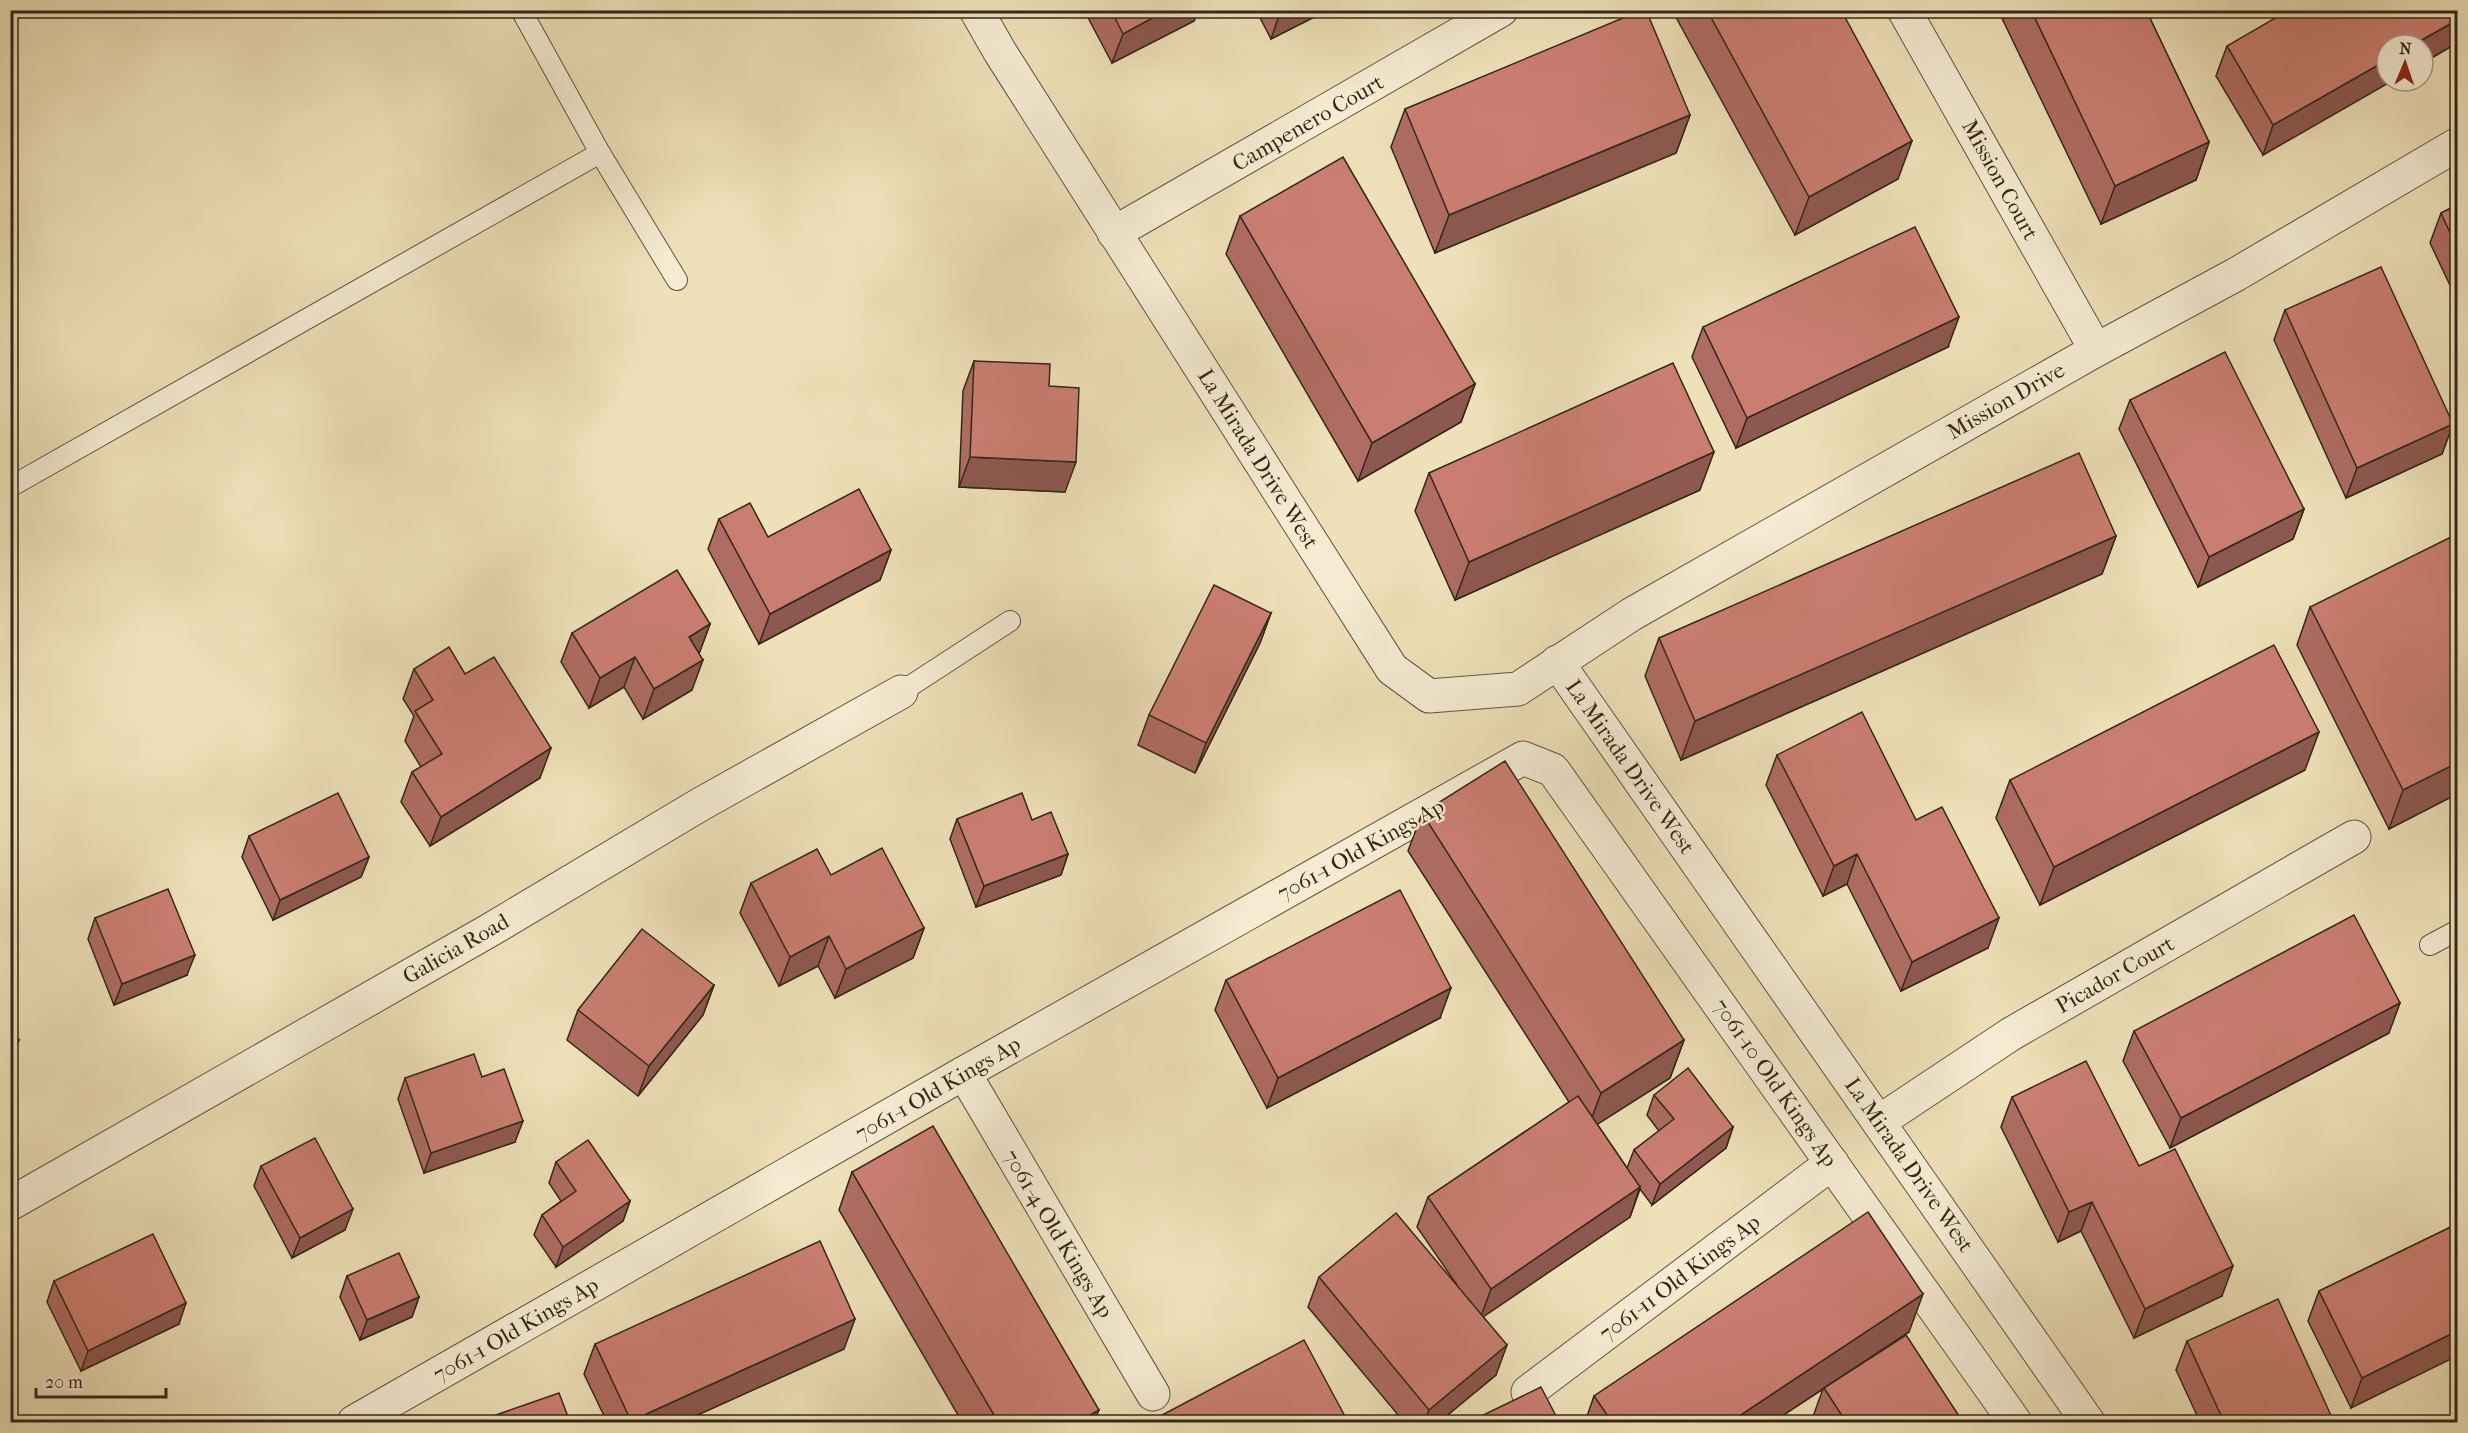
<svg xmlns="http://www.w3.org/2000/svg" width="2468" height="1433" viewBox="0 0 2468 1433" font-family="'IM FELL French Canon',serif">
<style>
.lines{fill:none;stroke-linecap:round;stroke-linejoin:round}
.service-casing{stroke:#625540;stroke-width:22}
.minor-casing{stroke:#625540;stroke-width:35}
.service{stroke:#f4ebd2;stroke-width:20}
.minor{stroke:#f4ebd2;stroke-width:33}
.wall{fill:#ae6c62;stroke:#342718;stroke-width:1.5}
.shaded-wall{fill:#8d5850;stroke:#342718;stroke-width:1.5}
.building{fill:#ca7e72;stroke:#342718;stroke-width:1.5}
.labels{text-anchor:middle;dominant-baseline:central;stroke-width:4.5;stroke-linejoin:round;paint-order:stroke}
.street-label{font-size:22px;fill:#342718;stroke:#f4ebd2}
</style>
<rect width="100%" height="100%" fill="#eee0b9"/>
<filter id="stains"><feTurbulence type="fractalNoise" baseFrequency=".00333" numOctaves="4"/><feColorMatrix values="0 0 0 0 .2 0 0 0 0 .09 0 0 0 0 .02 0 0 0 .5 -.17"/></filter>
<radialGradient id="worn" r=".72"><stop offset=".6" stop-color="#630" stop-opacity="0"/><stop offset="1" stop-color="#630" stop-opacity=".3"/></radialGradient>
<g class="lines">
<g class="service-casing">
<g id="service">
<path d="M 521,10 L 600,153 L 677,280"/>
<path d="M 10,487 L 600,153"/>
<path d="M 901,692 L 1010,621"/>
<path d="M 2430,945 L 2458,930"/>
</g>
</g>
<g class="minor-casing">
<g id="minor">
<path d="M 976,10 L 1000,52 L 1392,669 L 1429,696 L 1518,689 L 1632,614 L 2096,350 L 2235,275 L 2458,144"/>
<path d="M 1904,10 L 2096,350"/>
<path d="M 1114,233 L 1501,10"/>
<path d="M 1557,662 C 1733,916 1913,1168 2088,1422"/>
<path d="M 964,1073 L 1153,1394"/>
<path d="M 1880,1121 L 2011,1034 L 2354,837"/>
<path d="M 10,1204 L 490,930 L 701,804 L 901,692"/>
<path d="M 1528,1392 L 1832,1163"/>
<path d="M 354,1422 L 964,1073 L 1523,758 L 1553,770 L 2015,1422"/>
</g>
</g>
<use href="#service" class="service"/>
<use href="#minor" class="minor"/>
</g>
<g class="wall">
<path d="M 1084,10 L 1198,10 L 1194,21 L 1112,63 Z"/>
<path d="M 1256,10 L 1328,10 L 1271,39 Z"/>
<path d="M 1672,10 L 1841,10 L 1898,179 L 1795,235 Z"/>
<path d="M 1998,10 L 2146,10 L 2209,142 L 2196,180 L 2101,224 Z"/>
<path d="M 2457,43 L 2423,63 L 2423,45 L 2263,155 L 2216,76 L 2227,46 Z"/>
<path d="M 1405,109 L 1690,115 L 1676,153 L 1435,253 L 1391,147 Z"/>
<path d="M 2457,205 L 2457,300 L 2430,243 L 2441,213 Z"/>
<path d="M 1240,216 L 1475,384 L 1461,422 L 1358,481 L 1226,254 Z"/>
<path d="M 2285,310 L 2453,424 L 2442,454 L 2346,498 L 2274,340 Z"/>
<path d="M 1703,327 L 1948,347 L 1736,448 L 1692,357 Z"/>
<path d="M 974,361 L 1049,386 L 1065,492 L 959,487 L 963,391 Z"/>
<path d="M 2130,400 L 2304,509 L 2293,539 L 2198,587 L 2119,429 Z"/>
<path d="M 1429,473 L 1700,490 L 1455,600 L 1415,511 Z"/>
<path d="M 719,519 L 768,537 L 891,550 L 880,580 L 759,644 L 708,549 Z"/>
<path d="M 2116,536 L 2102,574 L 1681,760 L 1645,676 L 1659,638 Z"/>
<path d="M 2310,607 L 2457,794 L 2389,829 L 2297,645 Z"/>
<path d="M 1271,613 L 1260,643 L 1195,773 L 1138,745 L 1149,715 Z"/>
<path d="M 710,624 L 699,653 L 692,690 L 643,719 L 624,687 L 589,708 L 561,662 L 572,633 Z"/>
<path d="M 414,669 L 465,674 L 540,778 L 430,846 L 401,802 L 412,772 L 421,767 L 405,741 L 414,716 L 403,699 Z"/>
<path d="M 1777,755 L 1916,820 L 1988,948 L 1901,991 L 1847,884 L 1823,896 L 1766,785 Z"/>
<path d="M 2305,770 L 2040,905 L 1996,818 L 2010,780 Z"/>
<path d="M 1422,813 L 1684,1040 L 1670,1078 L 1597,1124 L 1627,1168 L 1634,1150 L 1659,1131 L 1647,1115 L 1654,1095 L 1733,1127 L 1726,1148 L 1652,1205 L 1640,1189 L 1630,1217 L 1483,1316 L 1496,1375 L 1439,1422 L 1404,1422 L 1308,1307 L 1319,1277 L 1457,1285 L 1417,1227 L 1428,1197 L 1569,1102 L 1408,851 Z"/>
<path d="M 957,819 L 1032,820 L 1068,854 L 1061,875 L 976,907 L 950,839 Z"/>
<path d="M 249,836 L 369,857 L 361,877 L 273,920 L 242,857 Z"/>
<path d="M 831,875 L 924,928 L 913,958 L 835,998 L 818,966 L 779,986 L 740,913 L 751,883 Z"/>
<path d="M 95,918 L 187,975 L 114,1005 L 88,939 Z"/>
<path d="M 1226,980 L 1440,1018 L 1267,1108 L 1215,1010 Z"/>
<path d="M 714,985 L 703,1015 L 638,1096 L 567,1040 L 578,1010 Z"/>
<path d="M 2134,1031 L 2389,1033 L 2170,1148 L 2123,1061 Z"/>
<path d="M 405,1078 L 515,1142 L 424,1173 L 398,1099 Z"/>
<path d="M 2012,1097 L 2139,1166 L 2222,1296 L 2134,1338 L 2081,1231 L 2058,1242 L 2001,1127 Z"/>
<path d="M 556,1162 L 630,1201 L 623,1221 L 556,1267 L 534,1235 L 542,1215 L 561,1201 L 549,1183 Z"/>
<path d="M 261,1166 L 345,1230 L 292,1258 L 254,1186 Z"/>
<path d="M 852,1172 L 1094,1422 L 962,1422 L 839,1210 Z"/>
<path d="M 2457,1224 L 2351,1408 L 2308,1321 L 2319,1291 Z"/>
<path d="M 347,1276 L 419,1297 L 412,1317 L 360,1340 L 340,1297 Z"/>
<path d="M 54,1281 L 179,1324 L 81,1371 L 47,1302 Z"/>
<path d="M 1909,1332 L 1869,1359 L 1963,1422 L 1811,1422 L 1823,1389 L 1773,1422 L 1585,1422 L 1594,1396 Z"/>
<path d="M 2187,1341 L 2334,1422 L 2200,1422 L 2176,1370 Z"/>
<path d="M 595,1344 L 844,1349 L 682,1422 L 607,1422 L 584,1374 Z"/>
</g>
<g class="shaded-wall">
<path d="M 1167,10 L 1198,10 L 1194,21 L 1112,63 L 1123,34 Z"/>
<path d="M 1281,10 L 1328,10 L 1271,39 Z"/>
<path d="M 2457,20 L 2457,43 L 2423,63 L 2423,45 L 2413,45 Z"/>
<path d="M 2387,60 L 2387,81 L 2392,81 L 2263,155 L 2273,125 Z"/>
<path d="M 1690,115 L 1676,153 L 1435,253 L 1449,215 Z"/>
<path d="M 1912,141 L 1898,179 L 1795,235 L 1809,197 Z"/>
<path d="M 2209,142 L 2196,180 L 2101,224 L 2115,186 Z"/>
<path d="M 1959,317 L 1948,347 L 1736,448 L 1747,418 Z"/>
<path d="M 1475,384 L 1461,422 L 1358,481 L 1372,443 Z"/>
<path d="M 2453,424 L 2442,454 L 2346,498 L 2357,468 Z"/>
<path d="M 1714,452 L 1700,490 L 1455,600 L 1469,562 Z"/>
<path d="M 970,457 L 1076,462 L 1065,492 L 959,487 Z"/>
<path d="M 2304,509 L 2293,539 L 2198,587 L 2209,557 Z"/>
<path d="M 2116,536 L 2102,574 L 1681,760 L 1695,721 Z"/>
<path d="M 891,550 L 880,580 L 759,644 L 770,614 Z"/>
<path d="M 1271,613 L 1260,643 L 1195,773 L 1206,743 Z"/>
<path d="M 710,624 L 699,654 L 689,637 Z"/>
<path d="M 635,657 L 624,687 L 589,708 L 600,678 Z"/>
<path d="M 703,660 L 692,690 L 643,719 L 654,689 Z"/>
<path d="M 2319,732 L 2305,770 L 2040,905 L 2054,867 Z"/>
<path d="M 551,748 L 540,778 L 430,846 L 441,817 Z"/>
<path d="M 2457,763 L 2457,794 L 2389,829 L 2403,790 Z"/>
<path d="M 1068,854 L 1061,875 L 976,907 L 984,886 Z"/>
<path d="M 1857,854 L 1847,884 L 1823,896 L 1834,866 Z"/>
<path d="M 369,857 L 361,877 L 273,920 L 280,900 Z"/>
<path d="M 1999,918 L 1988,948 L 1901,991 L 1912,962 Z"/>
<path d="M 924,928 L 913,958 L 835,998 L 846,969 Z"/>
<path d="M 829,936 L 818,966 L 779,986 L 790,957 Z"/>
<path d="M 195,955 L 187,975 L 114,1005 L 122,984 Z"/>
<path d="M 714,985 L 703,1015 L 638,1096 L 649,1066 Z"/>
<path d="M 1451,988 L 1440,1018 L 1267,1108 L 1278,1078 Z"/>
<path d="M 2400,1003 L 2389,1033 L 2170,1148 L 2181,1118 Z"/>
<path d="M 19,1040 L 12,1060 L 10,1061 L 10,1045 Z"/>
<path d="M 1684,1040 L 1670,1078 L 1587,1131 L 1601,1093 Z"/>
<path d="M 523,1121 L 515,1142 L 424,1173 L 431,1153 Z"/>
<path d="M 1733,1127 L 1726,1148 L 1652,1205 L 1660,1184 Z"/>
<path d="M 1640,1187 L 1630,1217 L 1480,1319 L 1491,1289 Z"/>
<path d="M 630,1201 L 623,1221 L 556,1267 L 563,1247 Z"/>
<path d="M 2092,1202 L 2081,1231 L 2058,1242 L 2069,1212 Z"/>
<path d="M 353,1209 L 345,1230 L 292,1258 L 300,1238 Z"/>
<path d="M 2233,1266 L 2222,1296 L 2134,1338 L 2145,1309 Z"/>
<path d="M 1923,1294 L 1909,1332 L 1773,1422 L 1730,1422 Z"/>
<path d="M 419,1297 L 412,1317 L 360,1340 L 367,1320 Z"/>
<path d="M 186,1303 L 179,1324 L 81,1371 L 88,1351 Z"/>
<path d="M 855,1319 L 844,1349 L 682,1422 L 630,1422 L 631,1421 Z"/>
<path d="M 2457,1331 L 2457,1356 L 2351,1408 L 2362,1378 Z"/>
<path d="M 1507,1345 L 1496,1375 L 1439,1422 L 1424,1422 L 1429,1410 Z"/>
<path d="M 1099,1410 L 1094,1422 L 1078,1422 Z"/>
</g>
<g class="building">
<path d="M 1111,10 L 1167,10 L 1123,34 Z"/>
<path d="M 1642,10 L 1646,10 L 1690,115 L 1449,215 L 1405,109 Z"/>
<path d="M 1707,10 L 1841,10 L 1912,141 L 1809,197 Z"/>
<path d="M 2031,10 L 2146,10 L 2209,142 L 2115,186 Z"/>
<path d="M 2289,10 L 2457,10 L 2457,20 L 2413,45 L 2387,45 L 2387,60 L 2273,125 L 2227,46 Z"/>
<path d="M 1343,157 L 1475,384 L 1372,443 L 1240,216 Z"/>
<path d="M 2457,205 L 2457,248 L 2441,213 Z"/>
<path d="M 1915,227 L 1959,317 L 1747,418 L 1703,327 Z"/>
<path d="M 2381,267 L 2453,424 L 2357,468 L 2285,310 Z"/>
<path d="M 2225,352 L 2304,509 L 2209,557 L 2130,400 Z"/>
<path d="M 974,361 L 1050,364 L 1049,386 L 1079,388 L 1076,462 L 970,457 Z"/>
<path d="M 1673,363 L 1714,452 L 1469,562 L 1429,473 Z"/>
<path d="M 2079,453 L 2116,536 L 1695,721 L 1659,638 Z"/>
<path d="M 859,489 L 891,550 L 770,614 L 719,519 L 750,503 L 768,537 Z"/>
<path d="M 2457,534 L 2457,763 L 2403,790 L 2310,607 Z"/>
<path d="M 677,570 L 710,624 L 689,637 L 703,660 L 654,689 L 635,657 L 600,678 L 572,633 Z"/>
<path d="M 1214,585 L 1271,613 L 1206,743 L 1149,715 Z"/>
<path d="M 2274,645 L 2319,732 L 2054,867 L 2010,780 Z"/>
<path d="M 449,647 L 465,674 L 494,657 L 551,748 L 441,817 L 412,772 L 442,754 L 415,711 L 433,700 L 414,669 Z"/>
<path d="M 1862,712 L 1916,820 L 1942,807 L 1999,918 L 1912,962 L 1857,854 L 1834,866 L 1777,755 Z"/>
<path d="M 1505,761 L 1684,1040 L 1601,1093 L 1422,813 Z"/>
<path d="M 338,793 L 369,857 L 280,900 L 249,836 Z"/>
<path d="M 1022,793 L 1032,820 L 1051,812 L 1068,854 L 984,886 L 957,819 Z"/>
<path d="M 882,848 L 924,928 L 846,969 L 829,936 L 790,957 L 751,883 L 817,849 L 831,875 Z"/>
<path d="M 168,889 L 195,955 L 122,984 L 95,918 Z"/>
<path d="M 1400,890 L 1451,988 L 1278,1078 L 1226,980 Z"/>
<path d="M 2354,915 L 2400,1003 L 2181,1118 L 2134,1031 Z"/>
<path d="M 642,929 L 714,985 L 649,1066 L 578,1010 Z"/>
<path d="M 10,1026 L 19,1040 L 10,1045 Z"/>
<path d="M 474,1054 L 482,1077 L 504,1069 L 523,1121 L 431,1153 L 405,1078 Z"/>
<path d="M 2086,1061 L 2139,1166 L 2175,1149 L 2233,1266 L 2145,1309 L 2092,1202 L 2069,1212 L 2012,1097 Z"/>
<path d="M 1688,1068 L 1733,1127 L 1660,1184 L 1634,1150 L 1674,1119 L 1654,1095 Z"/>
<path d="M 1578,1096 L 1640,1187 L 1491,1289 L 1428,1197 Z"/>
<path d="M 933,1126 L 1099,1410 L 1078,1422 L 998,1422 L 852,1172 Z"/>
<path d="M 315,1138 L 353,1209 L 300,1238 L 261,1166 Z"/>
<path d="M 588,1140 L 630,1201 L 563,1247 L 542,1215 L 576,1191 L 556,1162 Z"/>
<path d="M 1868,1212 L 1923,1294 L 1730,1422 L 1612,1422 L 1594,1396 Z"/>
<path d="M 1396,1213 L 1507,1345 L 1429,1410 L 1319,1277 Z"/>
<path d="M 2457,1224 L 2457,1331 L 2362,1378 L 2319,1291 Z"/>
<path d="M 153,1234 L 186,1303 L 88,1351 L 54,1281 Z"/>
<path d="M 820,1241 L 855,1319 L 631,1421 L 595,1344 Z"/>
<path d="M 399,1253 L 419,1297 L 367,1320 L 347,1276 Z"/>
<path d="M 2278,1299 L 2334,1422 L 2224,1422 L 2187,1341 Z"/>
<path d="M 1906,1335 L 1963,1422 L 1846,1422 L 1824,1388 Z"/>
<path d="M 1304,1340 L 1348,1422 L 1149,1422 Z"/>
<path d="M 1541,1387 L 1559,1422 L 1469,1422 Z"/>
<path d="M 559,1393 L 570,1422 L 476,1422 Z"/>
</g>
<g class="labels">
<g class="street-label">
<text transform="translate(1308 123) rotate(-30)">Campenero Court</text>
<text transform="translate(2000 180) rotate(61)">Mission Court</text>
<text transform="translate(2006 401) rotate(-30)">Mission Drive</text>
<text transform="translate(1258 459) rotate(58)">La Mirada Drive West</text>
<text transform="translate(1630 767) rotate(55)">La Mirada Drive West</text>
<text transform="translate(1361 850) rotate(-29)">7061-1 Old Kings Ap</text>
<text transform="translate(456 949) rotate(-30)">Galicia Road</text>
<text transform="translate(2115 975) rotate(-30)">Picador Court</text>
<text transform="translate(1775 1083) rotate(55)">7061-10 Old Kings Ap</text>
<text transform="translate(938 1089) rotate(-30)">7061-1 Old Kings Ap</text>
<text transform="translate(1909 1165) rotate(55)">La Mirada Drive West</text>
<text transform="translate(1058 1234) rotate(59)">7061-4 Old Kings Ap</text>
<text transform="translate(1680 1278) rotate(-37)">7061-11 Old Kings Ap</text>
<text transform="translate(516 1330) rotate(-30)">7061-1 Old Kings Ap</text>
</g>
</g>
<rect width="2468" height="1433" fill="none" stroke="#eee0b9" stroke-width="36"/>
<rect x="12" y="12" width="2444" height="1409" fill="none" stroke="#342718" stroke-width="3"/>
<rect x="18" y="18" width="2432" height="1397" fill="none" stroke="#342718" stroke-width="1.5"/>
<g transform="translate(2405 63) rotate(2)"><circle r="28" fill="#f4ebd2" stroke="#a79d88" stroke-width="1.5"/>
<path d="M0-4.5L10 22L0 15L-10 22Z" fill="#8f2418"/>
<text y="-9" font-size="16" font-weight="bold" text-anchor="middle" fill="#342718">N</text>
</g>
<path d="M36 1388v9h130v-9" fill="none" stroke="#342718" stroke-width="3"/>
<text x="45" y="1388" font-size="18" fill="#342718" stroke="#f4ebd2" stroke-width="4.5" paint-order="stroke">20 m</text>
<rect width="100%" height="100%" filter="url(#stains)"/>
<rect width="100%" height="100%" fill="url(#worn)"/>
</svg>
